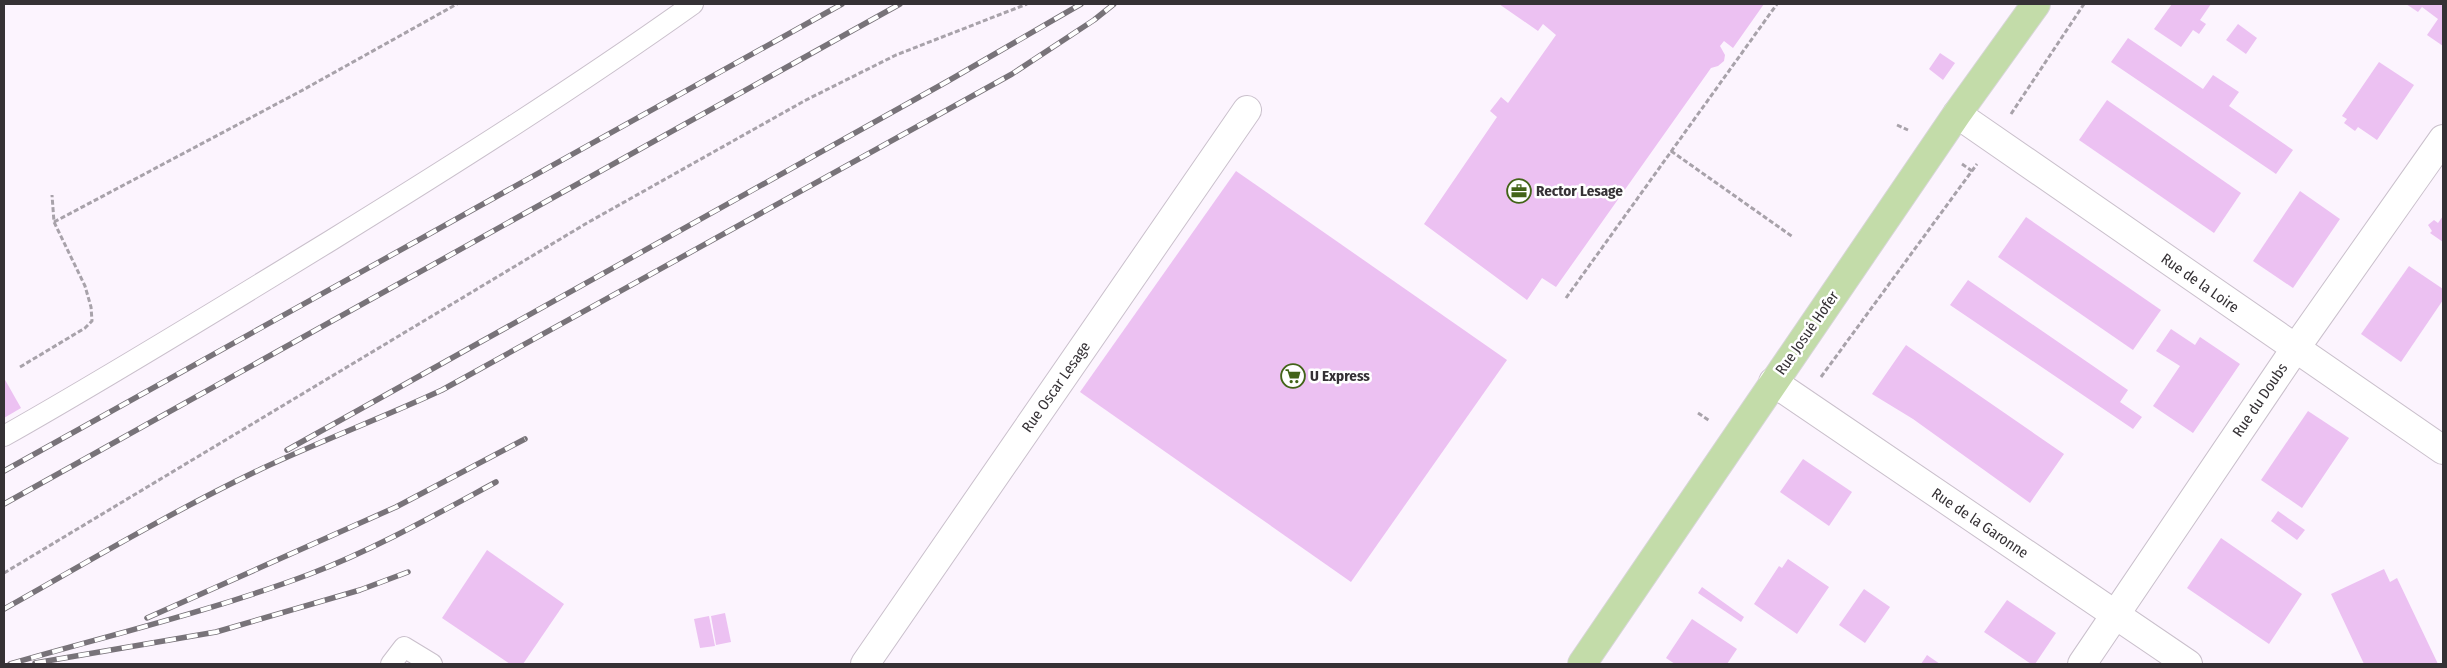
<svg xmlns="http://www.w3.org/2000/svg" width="2447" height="668" viewBox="0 0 2447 668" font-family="'Fira Sans Condensed',sans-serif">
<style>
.building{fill:#ecc1f2}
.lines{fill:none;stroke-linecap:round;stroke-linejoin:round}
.service-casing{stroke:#cac0cc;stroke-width:22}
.minor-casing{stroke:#cac0cc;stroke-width:30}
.primary-casing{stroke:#d7d6d7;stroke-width:30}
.path{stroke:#a8a2aa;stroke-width:3;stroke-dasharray:5 2.5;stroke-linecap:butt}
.service{stroke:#fff;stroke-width:20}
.minor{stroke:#fff;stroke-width:28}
.primary{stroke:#c3dca9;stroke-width:28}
.rail-casing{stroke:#787379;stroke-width:5.5}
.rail{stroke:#fff;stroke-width:4;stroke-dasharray:11;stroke-linecap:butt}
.labels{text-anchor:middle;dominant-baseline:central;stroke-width:5;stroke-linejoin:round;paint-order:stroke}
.poi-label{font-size:15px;font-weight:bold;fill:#353135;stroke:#fff;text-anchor:start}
.street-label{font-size:15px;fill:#353135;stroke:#fff}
</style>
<rect width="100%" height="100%" fill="#fcf4fe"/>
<g class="building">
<path d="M 1499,4 L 1764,4 L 1733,48 L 1724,41 L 1720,46 L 1725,55 L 1724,61 L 1718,66 L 1711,68 L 1556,287 L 1542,278 L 1527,300 L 1424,224 L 1497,117 L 1490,111 L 1501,97 L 1508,103 L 1556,35 L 1543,24 L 1538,31 Z"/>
<path d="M 2172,4 L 2211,4 L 2200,20 L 2206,24 L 2199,34 L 2193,30 L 2181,47 L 2154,29 Z"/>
<path d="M 2406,4 L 2443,4 L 2443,46 L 2427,35 L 2438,19 L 2422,7 L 2418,12 Z"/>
<path d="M 2238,24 L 2257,38 L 2246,54 L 2226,40 Z"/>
<path d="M 2128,38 L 2203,89 L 2213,75 L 2239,92 L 2229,106 L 2293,150 L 2276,174 L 2111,62 Z"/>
<path d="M 1940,53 L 1955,63 L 1943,80 L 1929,69 Z"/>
<path d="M 2379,62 L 2414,85 L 2377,140 L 2358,127 L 2355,131 L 2344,123 L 2347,119 L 2342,116 Z"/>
<path d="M 2107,100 L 2241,193 L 2214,233 L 2079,140 Z"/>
<path d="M 1236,171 L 1507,360 L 1351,582 L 1080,392 Z"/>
<path d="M 2300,191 L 2340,219 L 2293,288 L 2253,261 Z"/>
<path d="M 2443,216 L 2443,242 L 2430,233 L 2432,231 L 2428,225 L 2434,220 L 2438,223 Z"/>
<path d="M 2026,217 L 2161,310 L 2133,350 L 1998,257 Z"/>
<path d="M 2409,266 L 2443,289 L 2443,300 L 2401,362 L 2361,334 Z"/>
<path d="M 1968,280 L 2128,390 L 2120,402 L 2142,417 L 2133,429 L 1950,305 Z"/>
<path d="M 2171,329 L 2195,345 L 2200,337 L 2240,364 L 2193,433 L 2153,406 L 2180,366 L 2156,351 Z"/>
<path d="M 1906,345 L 2064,454 L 2030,503 L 1913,419 L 1872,394 Z"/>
<path d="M 4,378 L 21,408 L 4,418 Z"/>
<path d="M 2308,411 L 2349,438 L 2302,508 L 2261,480 Z"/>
<path d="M 1803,459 L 1852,492 L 1829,526 L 1780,492 Z"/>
<path d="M 2278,511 L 2305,530 L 2297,540 L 2271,521 Z"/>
<path d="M 2221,538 L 2302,594 L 2269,644 L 2187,588 Z"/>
<path d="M 487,550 L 564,604 L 523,664 L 510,664 L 442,618 Z"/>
<path d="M 1788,559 L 1829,587 L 1797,634 L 1754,604 L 1779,566 L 1782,568 Z"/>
<path d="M 2384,569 L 2390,582 L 2397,578 L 2438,664 L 2364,664 L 2331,594 Z"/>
<path d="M 1702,587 L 1744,617 L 1741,622 L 1698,593 Z"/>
<path d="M 1864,589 L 1890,607 L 1865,643 L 1839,625 Z"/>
<path d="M 2007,600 L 2056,633 L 2035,664 L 2031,664 L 1984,632 Z"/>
<path d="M 725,613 L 731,642 L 716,645 L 711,616 Z"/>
<path d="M 709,616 L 715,646 L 700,648 L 694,619 Z"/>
<path d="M 1692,619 L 1737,649 L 1727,664 L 1675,664 L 1666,658 Z"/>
<path d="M 1927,655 L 1940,664 L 1921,664 Z"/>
</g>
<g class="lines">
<g class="service-casing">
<g id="service">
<path d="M 4,436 C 114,374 222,307 330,241 C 453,165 575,88 693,4"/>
<path d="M 391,664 L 404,647 L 432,664"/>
</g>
</g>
<g class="minor-casing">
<g id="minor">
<path d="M 1957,114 L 2443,450"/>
<path d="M 1773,382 L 2188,664"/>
<path d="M 865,664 L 1247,110"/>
<path d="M 2082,664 L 2295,349 L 2443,139"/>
</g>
</g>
<g class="primary-casing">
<path id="primary" d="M 1582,664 L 1957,114 L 2036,4"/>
</g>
<g class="path">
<path d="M 2011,114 L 2084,4"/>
<path d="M 1897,125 L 1908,130"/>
<path d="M 1671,151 L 1793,237"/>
<path d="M 1962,164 L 1972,171"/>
<path d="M 54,222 L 301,91 L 457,4"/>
<path d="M 1566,298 L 1777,4"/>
<path d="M 20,367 L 85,328 L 92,321 L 91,307 L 85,286 L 54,222 L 52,195"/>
<path d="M 1821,377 L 1977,164"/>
<path d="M 1698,413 L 1710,421"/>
<path d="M 4,573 L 587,223 L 806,100 L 896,55 L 1027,4"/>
</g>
<use href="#service" class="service"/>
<use href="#minor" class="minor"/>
<use href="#primary" class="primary"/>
<g class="rail-casing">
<g id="rail">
<path d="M 287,450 L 948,81 L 1081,4"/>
<path d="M 4,471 L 842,4"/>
<path d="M 4,504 L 900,4"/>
<path d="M 4,609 C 89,561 173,511 261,469 C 320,441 382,418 442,390 L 1012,74 L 1094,20 L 1114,4"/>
<path d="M 147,618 L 396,507 L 525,439"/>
<path d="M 35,663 L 216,632 L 360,590 L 408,572"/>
<path d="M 10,664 C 110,635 212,611 310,574 C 375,549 435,515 496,482"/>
</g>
</g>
<use href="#rail" class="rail"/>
</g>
<defs>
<g id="office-ring" transform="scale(1.25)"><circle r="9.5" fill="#fff" stroke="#426318" stroke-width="1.5"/><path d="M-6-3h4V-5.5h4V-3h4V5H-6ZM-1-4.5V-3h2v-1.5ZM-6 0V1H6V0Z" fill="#426318"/></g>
<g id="supermarket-ring" transform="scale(1.25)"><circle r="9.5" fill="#fff" stroke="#426318" stroke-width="1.5"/><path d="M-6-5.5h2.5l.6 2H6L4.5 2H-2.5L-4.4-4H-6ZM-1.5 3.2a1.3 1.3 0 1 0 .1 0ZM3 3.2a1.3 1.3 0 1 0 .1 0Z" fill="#426318"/></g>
</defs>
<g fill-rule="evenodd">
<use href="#office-ring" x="1519" y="191"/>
<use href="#supermarket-ring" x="1293" y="376"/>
</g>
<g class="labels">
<g class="poi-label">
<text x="1536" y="191">Rector Lesage</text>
<text x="1310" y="376">U Express</text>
</g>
<g class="street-label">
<text transform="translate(2200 283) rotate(35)">Rue de la Loire</text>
<text transform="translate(1807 333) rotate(-55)">Rue Josué Hofer</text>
<text transform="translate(1056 387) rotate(-55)">Rue Oscar Lesage</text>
<text transform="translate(2260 400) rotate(-56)">Rue du Doubs</text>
<text transform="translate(1980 523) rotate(34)">Rue de la Garonne</text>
</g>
</g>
<rect width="2447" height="668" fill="none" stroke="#353135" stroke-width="10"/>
</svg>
